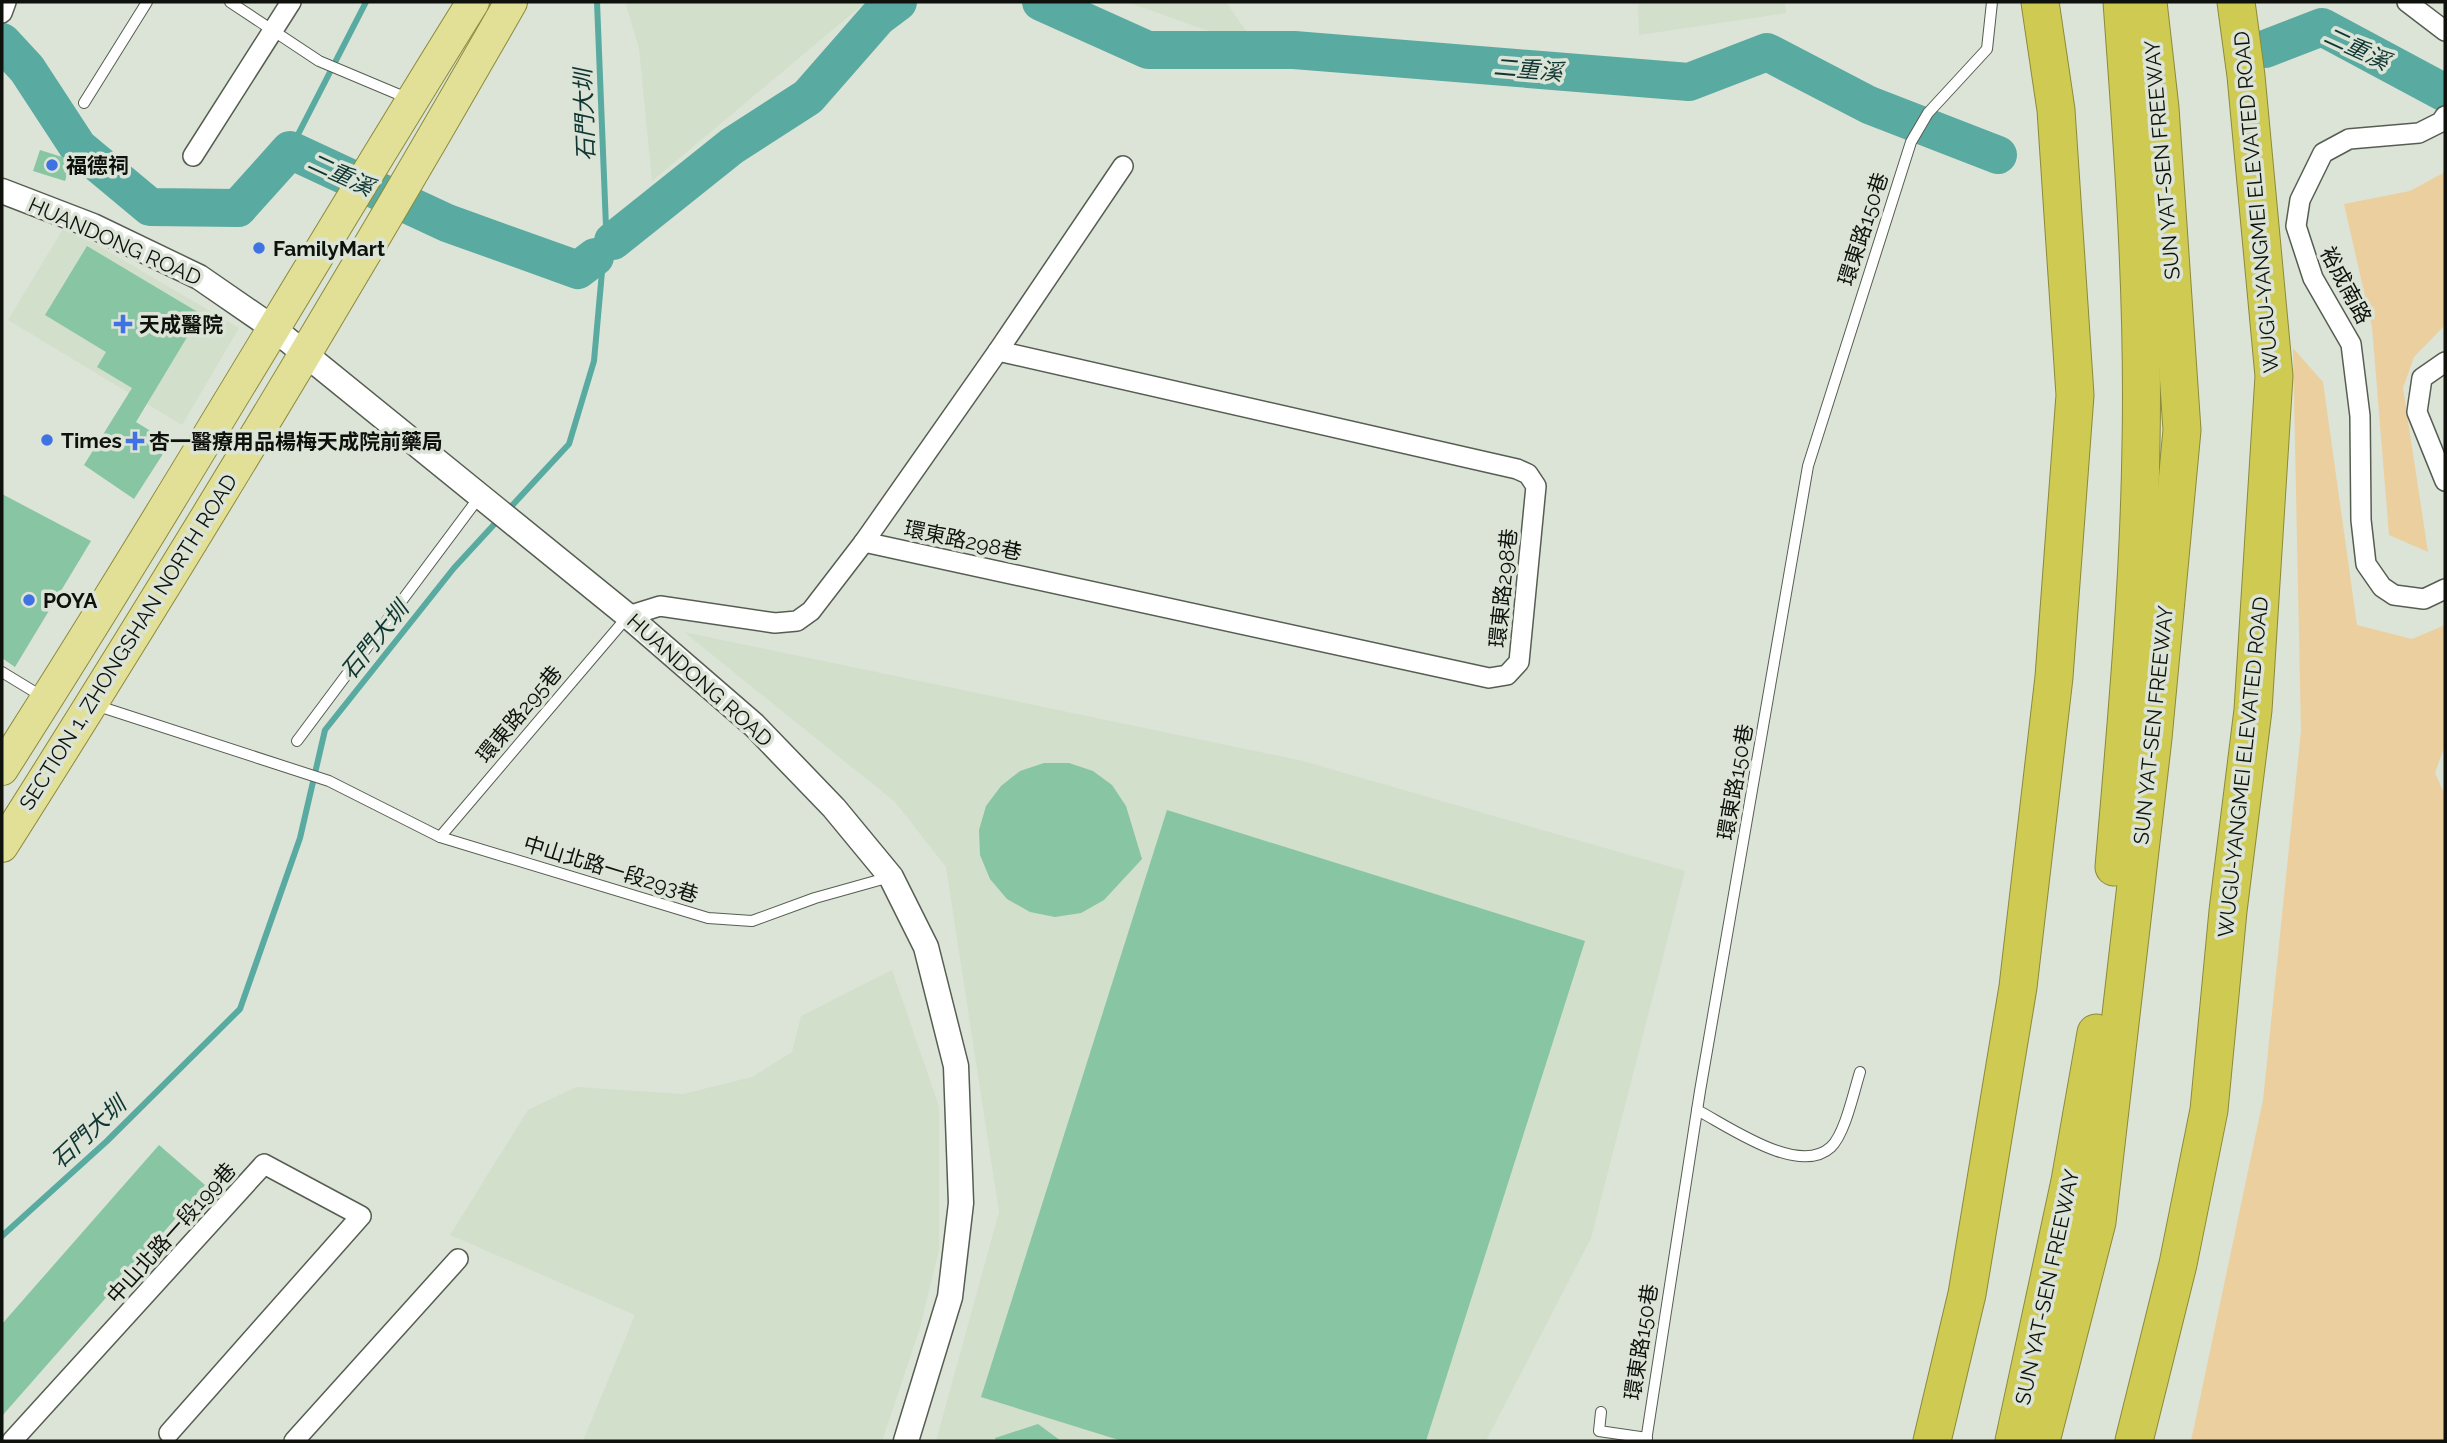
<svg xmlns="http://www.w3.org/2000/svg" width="2447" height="1443" viewBox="0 0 2447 1443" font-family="Raleway,'Noto Sans TC',sans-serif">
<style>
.built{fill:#d2dfca}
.green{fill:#ebcf9f}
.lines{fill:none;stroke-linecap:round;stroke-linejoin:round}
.stream{stroke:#59aaa0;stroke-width:6}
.river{stroke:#59aaa0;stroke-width:38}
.building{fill:#87c5a3}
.service-casing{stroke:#565e52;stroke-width:12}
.minor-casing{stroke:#565e52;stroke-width:22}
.tertiary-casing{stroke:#565e52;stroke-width:27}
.primary-casing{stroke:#8b8a3a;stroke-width:34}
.motorway-casing{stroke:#8b8a3a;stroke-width:39}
.service{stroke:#fff;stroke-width:10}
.minor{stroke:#fff;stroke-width:19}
.tertiary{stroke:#fff;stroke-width:24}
.primary{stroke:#e2e097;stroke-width:32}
.motorway{stroke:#cfcb52;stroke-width:37}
.poi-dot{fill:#3f73e3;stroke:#dce4d7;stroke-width:2.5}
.labels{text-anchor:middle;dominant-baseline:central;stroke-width:7;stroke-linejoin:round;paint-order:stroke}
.street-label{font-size:21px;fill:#0e110c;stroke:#dce4d7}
.poi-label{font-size:21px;font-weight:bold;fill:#0e110c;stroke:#dce4d7;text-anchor:start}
.water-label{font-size:23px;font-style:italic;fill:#0f3632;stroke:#dce4d7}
</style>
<rect width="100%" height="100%" fill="#dce4d7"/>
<g class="built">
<path d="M 625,2 L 866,2 L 652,181 L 639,48 Z"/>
<path d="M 1127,2 L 1226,2 L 1248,34 L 1214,33 Z"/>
<path d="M 1638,2 L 1785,2 L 1786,13 L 1639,35 Z"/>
<path d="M 65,226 L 239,328 L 182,425 L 8,320 Z"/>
<path d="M 684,632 L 1303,761 L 1685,871 L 1591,1238 L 1486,1441 L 936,1441 L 999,1212 L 946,867 L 895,802 Z"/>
<path d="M 892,970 L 939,1106 L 939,1250 L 920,1328 L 882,1441 L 583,1441 L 635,1315 L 450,1235 L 528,1110 L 576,1087 L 683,1094 L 752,1077 L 792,1052 L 801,1016 Z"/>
</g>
<g class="green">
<path d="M 2445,172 L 2445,325 L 2414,357 L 2403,388 L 2428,552 L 2389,535 L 2372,327 L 2344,204 L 2410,191 Z"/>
<path d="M 2293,348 L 2323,382 L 2357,625 L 2412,639 L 2445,625 L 2445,745 L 2435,773 L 2445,795 L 2445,1441 L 2191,1441 L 2263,1100 L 2301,731 Z"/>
</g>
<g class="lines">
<g class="stream">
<path d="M 290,150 L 366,2"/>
<path d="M 508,510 L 569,444 L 594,361 L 606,227 L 597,2"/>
<path d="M 2,1236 L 107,1141 L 240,1009 L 300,838 L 325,730 L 454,568 L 500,518"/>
</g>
<g class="river">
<path d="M 1041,2 L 1148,50 L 1294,50 L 1689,82 L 1767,52 L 1869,105 L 1998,155"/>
<path d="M 2,42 L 27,69 L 78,147 L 150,207 L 238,208 L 290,150 L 447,223 L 578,270 L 595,257"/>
<path d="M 2265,49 L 2322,27 L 2445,93"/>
<path d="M 613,241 L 732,146 L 808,97 L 878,17 L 898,2"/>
</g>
</g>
<g class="building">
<path d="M 40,150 L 72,160 L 65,181 L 33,171 Z"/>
<path d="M 87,246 L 201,314 L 136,422 L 170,443 L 134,499 L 84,465 L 132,388 L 97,367 L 106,352 L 45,315 Z"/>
<path d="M 2,494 L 91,541 L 15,667 L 2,658 Z"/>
<path d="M 1044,763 L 1069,763 L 1093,771 L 1112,785 L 1126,806 L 1142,859 L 1104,900 L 1081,913 L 1055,917 L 1030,912 L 1007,899 L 990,879 L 980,855 L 979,830 L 986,806 L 1001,786 L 1020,771 Z"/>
<path d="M 1167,810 L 1585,941 L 1426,1441 L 1122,1441 L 981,1397 Z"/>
<path d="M 159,1145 L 205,1185 L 2,1416 L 2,1324 Z"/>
<path d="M 1038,1424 L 1061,1441 L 996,1441 L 995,1438 Z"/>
</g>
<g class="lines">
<g class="service-casing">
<g id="service">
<path d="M 230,2 L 319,61 L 407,98"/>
<path d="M 84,103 L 147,2"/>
<path d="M 2,672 L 43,697"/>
<path d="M 95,705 L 329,781 L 440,837 L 708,918 L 752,921 L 815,898 L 890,877"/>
<path d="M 297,741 L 480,496"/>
<path d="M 440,837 L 628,616"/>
<path d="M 1697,1110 C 1728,1126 1799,1177 1831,1147 C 1845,1134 1854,1091 1860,1072"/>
<path d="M 1601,1412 L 1599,1431 L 1647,1438"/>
<path d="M 1646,1441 L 1700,1091 L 1808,466 L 1911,142 L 1928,113 L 1987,49 L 1992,2"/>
</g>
</g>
<g class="minor-casing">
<g id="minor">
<path d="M 2407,2 L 2445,31"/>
<path d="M 2,13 L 6,2"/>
<path d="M 2445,116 L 2441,122 L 2419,133 L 2349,139 L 2323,153 L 2300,200 L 2296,226 L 2313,278 L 2351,344 L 2360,416 L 2361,520 L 2366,564 L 2382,587 L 2394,595 L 2424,599 L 2445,589"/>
<path d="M 193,156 L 291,2"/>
<path d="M 2445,362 L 2422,378 L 2417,412 L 2445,481"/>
<path d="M 864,542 L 1489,678 L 1507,675 L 1519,662 L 1536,486 L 1528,474 L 1517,469 L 998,351"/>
<path d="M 628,616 L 660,606 L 775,623 L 797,621 L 811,611 L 864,542 L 998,351 L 1123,166"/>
<path d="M 12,1441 L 264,1164 L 361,1216 L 169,1433"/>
<path d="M 294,1441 L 458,1259"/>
</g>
</g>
<g class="tertiary-casing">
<path id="tertiary" d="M 2,191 L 93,226 L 199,277 L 273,328 L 628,616 L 754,725 L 834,808 L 891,877 L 926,947 L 956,1066 L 961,1203 L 950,1297 L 906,1441"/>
</g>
<g class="primary-casing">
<g id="primary">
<path d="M 2,769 C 164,516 314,257 473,2"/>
<path d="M 2,846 C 178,568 348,287 511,2"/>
</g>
</g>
<g class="motorway-casing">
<g id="motorway">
<path d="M 2114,867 C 2126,727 2139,586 2141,445 C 2144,297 2133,150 2122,2"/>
<path d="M 1932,1441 L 1967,1294 L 2018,987 L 2054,677 L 2075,395 L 2056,110 L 2040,2"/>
<path d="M 2014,1441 L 2070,1181 L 2096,1033"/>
<path d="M 2041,1441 L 2097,1222 L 2153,738 L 2182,430 L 2160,108 L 2148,2"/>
<path d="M 2134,1441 L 2178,1264 L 2209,1110 L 2228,911 L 2253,710 L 2274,376 L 2246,76 L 2236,2"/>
</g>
</g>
<use href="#service" class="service"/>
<use href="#minor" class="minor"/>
<use href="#tertiary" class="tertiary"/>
<use href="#primary" class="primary"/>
<use href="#motorway" class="motorway"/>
</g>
<g class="poi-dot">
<circle cx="52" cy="165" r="7"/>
<circle cx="259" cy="248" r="7"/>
<path d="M119.5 313.5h7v7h7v7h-7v7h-7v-7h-7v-7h7z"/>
<circle cx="47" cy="440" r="7"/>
<path d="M131.5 430.5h7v7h7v7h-7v7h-7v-7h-7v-7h7z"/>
<circle cx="29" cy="600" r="7"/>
</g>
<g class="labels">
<g class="street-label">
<text transform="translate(2162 160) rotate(-95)">SUN YAT-SEN FREEWAY</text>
<text transform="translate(2256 202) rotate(-95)">WUGU-YANGMEI ELEVATED ROAD</text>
<text transform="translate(1863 229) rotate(-72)">環東路150巷</text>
<text transform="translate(115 241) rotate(24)">HUANDONG ROAD</text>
<text transform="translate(2346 285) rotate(62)">裕成南路</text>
<text transform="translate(963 540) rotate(12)">環東路298巷</text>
<text transform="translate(1503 588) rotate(-84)">環東路298巷</text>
<text transform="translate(128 642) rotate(-58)">SECTION 1, ZHONGSHAN NORTH ROAD</text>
<text transform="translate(700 680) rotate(42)">HUANDONG ROAD</text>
<text transform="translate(519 714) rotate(-50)">環東路295巷</text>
<text transform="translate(2153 725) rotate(-84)">SUN YAT-SEN FREEWAY</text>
<text transform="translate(2243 767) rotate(-84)">WUGU-YANGMEI ELEVATED ROAD</text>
<text transform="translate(1735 782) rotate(-80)">環東路150巷</text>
<text transform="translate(611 869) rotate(17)">中山北路一段293巷</text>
<text transform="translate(171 1233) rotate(-48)">中山北路一段199巷</text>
<text transform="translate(2047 1287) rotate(-78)">SUN YAT-SEN FREEWAY</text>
<text transform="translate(1641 1342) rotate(-81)">環東路150巷</text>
</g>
<g class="poi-label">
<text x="66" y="165">福德祠</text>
<text x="273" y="248">FamilyMart</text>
<text x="139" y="324">天成醫院</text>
<text x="61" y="440">Times</text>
<text x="149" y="441">杏一醫療用品楊梅天成院前藥局</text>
<text x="43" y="600">POYA</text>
</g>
<g class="water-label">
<text transform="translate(2357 48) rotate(25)">二重溪</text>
<text transform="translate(1528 69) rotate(5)">二重溪</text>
<text transform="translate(584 115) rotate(-92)">石門大圳</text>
<text transform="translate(341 174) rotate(25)">二重溪</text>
<text transform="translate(374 640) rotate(-51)">石門大圳</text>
<text transform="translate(88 1132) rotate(-43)">石門大圳</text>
</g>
</g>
<rect width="2447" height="1443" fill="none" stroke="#0e110c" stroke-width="7"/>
</svg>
